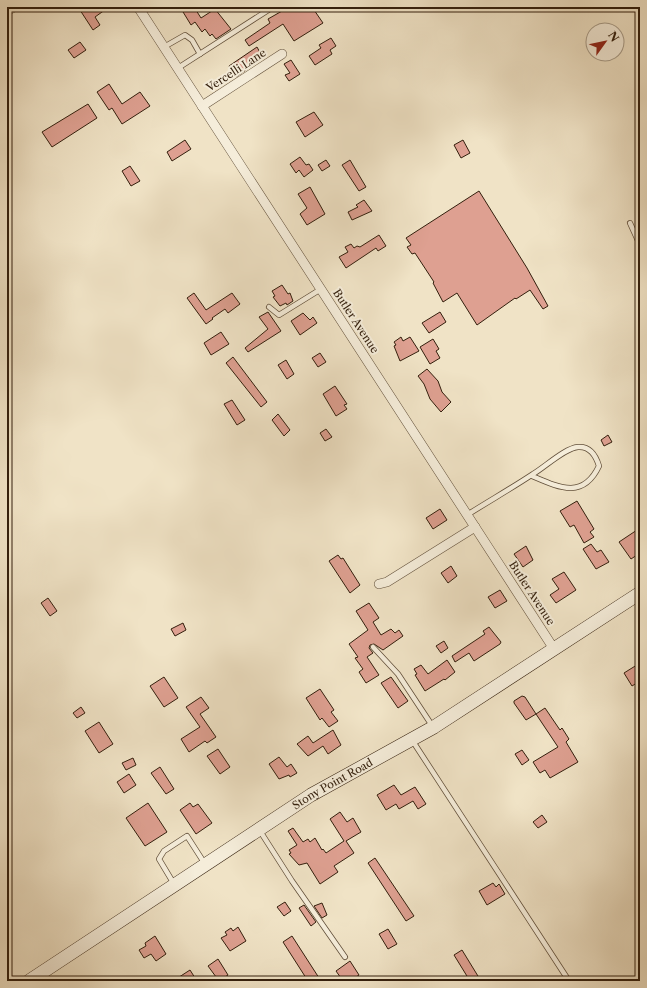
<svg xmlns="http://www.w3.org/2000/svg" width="647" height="988" viewBox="0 0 647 988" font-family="'Libre Caslon Text',serif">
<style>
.building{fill:#dea091;stroke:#331f0d}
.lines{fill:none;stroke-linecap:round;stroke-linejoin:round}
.service-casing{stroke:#62503b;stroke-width:6}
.minor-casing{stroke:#62503b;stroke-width:10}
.secondary-casing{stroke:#331f0d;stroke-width:14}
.service{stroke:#f5edda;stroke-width:4.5}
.minor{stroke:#f5edda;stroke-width:9}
.secondary{stroke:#f5edda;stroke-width:13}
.labels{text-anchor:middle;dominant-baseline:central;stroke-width:4;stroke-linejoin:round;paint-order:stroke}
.street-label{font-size:11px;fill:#331f0d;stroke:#f5edda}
</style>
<rect width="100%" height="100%" fill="#f0e3c6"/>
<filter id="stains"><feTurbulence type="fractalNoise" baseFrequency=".005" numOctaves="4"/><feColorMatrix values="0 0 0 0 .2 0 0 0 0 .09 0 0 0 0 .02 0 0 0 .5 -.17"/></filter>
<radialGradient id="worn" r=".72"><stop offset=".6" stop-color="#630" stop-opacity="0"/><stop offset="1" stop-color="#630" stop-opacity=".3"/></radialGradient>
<g class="building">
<path d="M 78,7 L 109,7 L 95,17 L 100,25 L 93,30 Z"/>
<path d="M 180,7 L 194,7 L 201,18 L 215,9 L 231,29 L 216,39 L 212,34 L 210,36 L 205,29 L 202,32 L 195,22 L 191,25 Z"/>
<path d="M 289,7 L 312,7 L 323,23 L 294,41 L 283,24 L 249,46 L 245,40 L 270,23 L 268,19 Z"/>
<path d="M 331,38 L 336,46 L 330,50 L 332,54 L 315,65 L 309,56 L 321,48 L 319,45 Z"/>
<path d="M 80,42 L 86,50 L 74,58 L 68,50 Z"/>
<path d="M 257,47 L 263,58 L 236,77 L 229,66 Z"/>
<path d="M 291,60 L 300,74 L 289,81 L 285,75 L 290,73 L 284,64 Z"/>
<path d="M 109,84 L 122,104 L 140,92 L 150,106 L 122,124 L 112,108 L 109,110 L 97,92 Z"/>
<path d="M 88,104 L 97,118 L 52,147 L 42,132 Z"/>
<path d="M 314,112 L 323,125 L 305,137 L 296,122 Z"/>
<path d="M 185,140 L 191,149 L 172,161 L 167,152 Z"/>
<path d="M 463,140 L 470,153 L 461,158 L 454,145 Z"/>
<path d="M 300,157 L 306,165 L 309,164 L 313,170 L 304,177 L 299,170 L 296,173 L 290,164 Z"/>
<path d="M 326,160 L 330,166 L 322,171 L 318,165 Z"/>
<path d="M 350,160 L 366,187 L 359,191 L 342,165 Z"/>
<path d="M 130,166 L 140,181 L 131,186 L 122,171 Z"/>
<path d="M 310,187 L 325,214 L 307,225 L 300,214 L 307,208 L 298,194 Z"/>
<path d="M 479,191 L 527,268 L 548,306 L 543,309 L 530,290 L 516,299 L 515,298 L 477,325 L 457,293 L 443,302 L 433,283 L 434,282 L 415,253 L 412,254 L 407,247 L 411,245 L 406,238 Z"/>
<path d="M 364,200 L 372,211 L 352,220 L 348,212 L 358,207 L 356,205 Z"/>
<path d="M 379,235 L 386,246 L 378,251 L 376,248 L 346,268 L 339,257 L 348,252 L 345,247 L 351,244 L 354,248 L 357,246 L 360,247 Z"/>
<path d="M 282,285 L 288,294 L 290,293 L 293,301 L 287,305 L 286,303 L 280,306 L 273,297 L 275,296 L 272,291 Z"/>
<path d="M 194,293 L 206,310 L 232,293 L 240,304 L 228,313 L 225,309 L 212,318 L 213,319 L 206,324 L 187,298 Z"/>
<path d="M 268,312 L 281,331 L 248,352 L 245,348 L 268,329 L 259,317 Z"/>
<path d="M 440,312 L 446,322 L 429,333 L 422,323 Z"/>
<path d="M 303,313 L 310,320 L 313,317 L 317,323 L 300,335 L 291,321 Z"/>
<path d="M 221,332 L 229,344 L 211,355 L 204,343 Z"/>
<path d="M 401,337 L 403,341 L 410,337 L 419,351 L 400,361 L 394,346 L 396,345 L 394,342 Z"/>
<path d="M 433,339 L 439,349 L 436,351 L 440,358 L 430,364 L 420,347 Z"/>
<path d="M 320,353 L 326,362 L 318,367 L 312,358 Z"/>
<path d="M 233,357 L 267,402 L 261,407 L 226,363 Z"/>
<path d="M 286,360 L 294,374 L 287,379 L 278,365 Z"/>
<path d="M 427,369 L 438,381 L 442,392 L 451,402 L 441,412 L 430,399 L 424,384 L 418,376 Z"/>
<path d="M 335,386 L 347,404 L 344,405 L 347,409 L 336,416 L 323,394 Z"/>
<path d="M 232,400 L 245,420 L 237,425 L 224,404 Z"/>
<path d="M 278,414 L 290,430 L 284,436 L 272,420 Z"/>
<path d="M 326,429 L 332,437 L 325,441 L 320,433 Z"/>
<path d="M 608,435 L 612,442 L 604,446 L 601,440 Z"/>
<path d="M 577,501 L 594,529 L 590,532 L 594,537 L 584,543 L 574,525 L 570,527 L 560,511 Z"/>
<path d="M 440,509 L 447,520 L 433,529 L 426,518 Z"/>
<path d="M 637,530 L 640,534 L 640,540 L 636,543 L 640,549 L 640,553 L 631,559 L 619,542 Z"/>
<path d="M 591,544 L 597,552 L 601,550 L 609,562 L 596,569 L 583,549 Z"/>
<path d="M 526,546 L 533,560 L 523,567 L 514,554 Z"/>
<path d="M 338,555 L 341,559 L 343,558 L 360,585 L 350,593 L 329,561 Z"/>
<path d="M 451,566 L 457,576 L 448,583 L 441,573 Z"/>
<path d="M 564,572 L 576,590 L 556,603 L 550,595 L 559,589 L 552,579 Z"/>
<path d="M 500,590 L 507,601 L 495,608 L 488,597 Z"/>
<path d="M 48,598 L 57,611 L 50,616 L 41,603 Z"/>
<path d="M 369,603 L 379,618 L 373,622 L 381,635 L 391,629 L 395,633 L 399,630 L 403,636 L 383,650 L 374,644 L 370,645 L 369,648 L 373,653 L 367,657 L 379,675 L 366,683 L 359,672 L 363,669 L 355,658 L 358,657 L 349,644 L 368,630 L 356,611 Z"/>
<path d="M 183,623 L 186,630 L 175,636 L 171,629 Z"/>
<path d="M 489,627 L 501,642 L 500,644 L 474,661 L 469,653 L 455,662 L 452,656 L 485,634 L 483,631 Z"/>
<path d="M 444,641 L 448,648 L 441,653 L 436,646 Z"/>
<path d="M 447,660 L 455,672 L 445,680 L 444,679 L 425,691 L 415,675 L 417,674 L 414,669 L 421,665 L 428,674 Z"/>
<path d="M 640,663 L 640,681 L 632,686 L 624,673 Z"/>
<path d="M 164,677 L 178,698 L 164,707 L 150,686 Z"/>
<path d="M 391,677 L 408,701 L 398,708 L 381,683 Z"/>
<path d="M 320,689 L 334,710 L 331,712 L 338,721 L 329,727 L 322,718 L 320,720 L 306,698 Z"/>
<path d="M 522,696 L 525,697 L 536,714 L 526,720 L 514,703 L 514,701 Z"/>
<path d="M 201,697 L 209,708 L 200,714 L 216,737 L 207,743 L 205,741 L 189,752 L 181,739 L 200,727 L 186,707 Z"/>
<path d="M 81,707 L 85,713 L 77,718 L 73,713 Z"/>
<path d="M 545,708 L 560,730 L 562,728 L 569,739 L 566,742 L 578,762 L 550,778 L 545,770 L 540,773 L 533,762 L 558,747 L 536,714 Z"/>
<path d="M 99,722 L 113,744 L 99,753 L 85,731 Z"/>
<path d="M 333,730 L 341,745 L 328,754 L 323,746 L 308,756 L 297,744 L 308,736 L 313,743 Z"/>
<path d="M 218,749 L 230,767 L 220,774 L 207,756 Z"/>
<path d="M 522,750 L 529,760 L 522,765 L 515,754 Z"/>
<path d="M 279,757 L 287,767 L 291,764 L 297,773 L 290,777 L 289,775 L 279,779 L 269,764 Z"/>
<path d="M 133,758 L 136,765 L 126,770 L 122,763 Z"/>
<path d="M 160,767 L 174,789 L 166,794 L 151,773 Z"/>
<path d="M 129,774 L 136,785 L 124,793 L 117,782 Z"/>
<path d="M 394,785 L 401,795 L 415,787 L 426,804 L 418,809 L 413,801 L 399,809 L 396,804 L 386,810 L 377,795 Z"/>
<path d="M 148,803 L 167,832 L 145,846 L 126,818 Z"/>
<path d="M 190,803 L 193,807 L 198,804 L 212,823 L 196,834 L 180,810 Z"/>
<path d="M 340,812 L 347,822 L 353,818 L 361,832 L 346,841 L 354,853 L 334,866 L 338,872 L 320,884 L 307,863 L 299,865 L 289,854 L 291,853 L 289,850 L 297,845 L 288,831 L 293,828 L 303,842 L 308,839 L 310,842 L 315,838 L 322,850 L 323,849 L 326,853 L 344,841 L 330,819 Z"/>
<path d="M 542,815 L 547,822 L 538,828 L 533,822 Z"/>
<path d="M 375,858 L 414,916 L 406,921 L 368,863 Z"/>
<path d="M 493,883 L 496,887 L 499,884 L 505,894 L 487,905 L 479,891 Z"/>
<path d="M 285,902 L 291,911 L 284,916 L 277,907 Z"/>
<path d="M 322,903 L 327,915 L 322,918 L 314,906 Z"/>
<path d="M 304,905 L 316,922 L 311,926 L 299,908 Z"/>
<path d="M 238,927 L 246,941 L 230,951 L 221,938 L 227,935 L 225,932 L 231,928 L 233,931 Z"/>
<path d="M 388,929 L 397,944 L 388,949 L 379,934 Z"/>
<path d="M 155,936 L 166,954 L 156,961 L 151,954 L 144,958 L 139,950 L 146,946 L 145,943 Z"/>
<path d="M 292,936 L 321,981 L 308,981 L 283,942 Z"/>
<path d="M 462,950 L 481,981 L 470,981 L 454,955 Z"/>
<path d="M 218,959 L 228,975 L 219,981 L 208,966 Z"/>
<path d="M 350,961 L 359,975 L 350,981 L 343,981 L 336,971 Z"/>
<path d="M 190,970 L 197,981 L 173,981 Z"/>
</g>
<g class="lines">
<g class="service-casing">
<g id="service">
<path d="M 164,47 L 185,35 L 192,40 L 200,54"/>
<path d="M 178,68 L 273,7"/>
<path d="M 630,223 L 640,245"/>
<path d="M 269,307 L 279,315 L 321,289"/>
<path d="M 467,515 C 489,501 512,488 533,474 C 545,467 565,448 578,447 C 590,446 596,456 599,466 C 583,500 558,487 532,476"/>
<path d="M 373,647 L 398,674 L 433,727"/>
<path d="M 412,740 L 569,981"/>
<path d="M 260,831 L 292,881 L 345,957"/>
<path d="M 174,884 L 159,859 L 164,851 L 187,836 L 205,864"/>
</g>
</g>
<g class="minor-casing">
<g id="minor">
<path d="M 138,7 L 554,649"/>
<path d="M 7,11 L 14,7"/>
<path d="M 202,106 L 282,54"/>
<path d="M 379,584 L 387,582 L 475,527"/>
</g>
</g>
<g class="secondary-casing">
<g id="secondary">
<path id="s1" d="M 29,981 L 311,795 L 434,727 L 640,593"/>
</g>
</g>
<use href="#service" class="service"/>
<use href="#minor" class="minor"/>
<use href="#secondary" class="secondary"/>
</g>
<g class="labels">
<g class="street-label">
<text transform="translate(236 70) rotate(-33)">Vercelli Lane</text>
<text transform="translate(356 321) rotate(57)">Butler Avenue</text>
<text transform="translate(532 593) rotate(57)">Butler Avenue</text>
<text stroke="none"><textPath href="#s1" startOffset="362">Stony Point Road</textPath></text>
</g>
</g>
<rect width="647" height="988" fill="none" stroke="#f0e3c6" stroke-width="24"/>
<rect x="8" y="8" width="631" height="972" fill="none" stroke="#331f0d" stroke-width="2"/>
<rect x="12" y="12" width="623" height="964" fill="none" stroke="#331f0d"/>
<g transform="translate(605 42) rotate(57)"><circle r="19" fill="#f5edda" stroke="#a79b88"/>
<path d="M0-3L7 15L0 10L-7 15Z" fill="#8f2418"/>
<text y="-6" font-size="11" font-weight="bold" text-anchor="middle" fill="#331f0d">N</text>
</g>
<rect width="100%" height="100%" filter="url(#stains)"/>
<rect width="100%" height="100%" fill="url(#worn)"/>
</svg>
